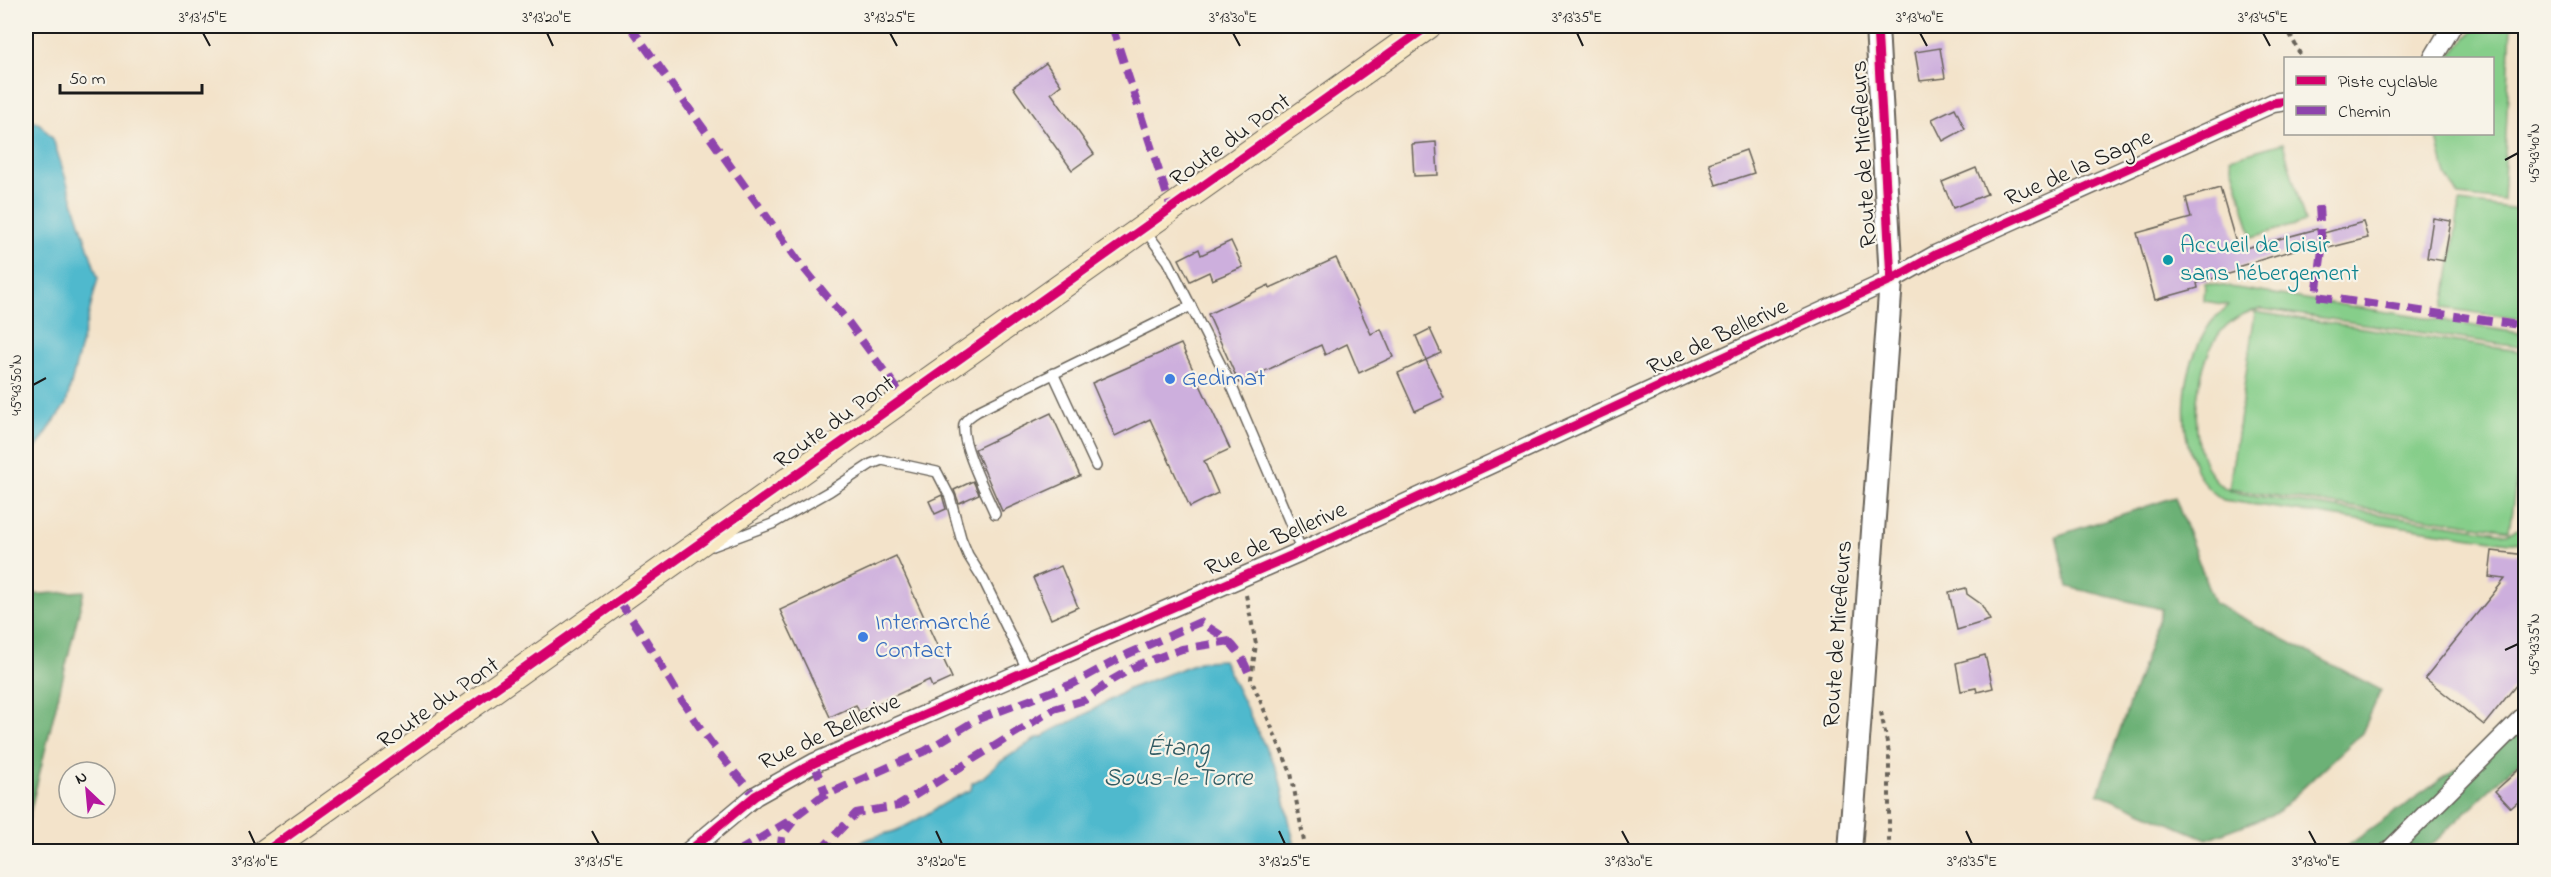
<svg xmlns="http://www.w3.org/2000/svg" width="2551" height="877" viewBox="0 0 2551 877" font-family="'Indie Flower',sans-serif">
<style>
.green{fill:#86ce8a;stroke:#517553;stroke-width:1.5}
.forest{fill:#6cb176;stroke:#446649;stroke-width:1.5}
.water{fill:#50b9cd;stroke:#366a74;stroke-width:1.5}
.building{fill:#cdafdd}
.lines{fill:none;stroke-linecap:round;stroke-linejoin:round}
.service-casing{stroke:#676259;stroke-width:12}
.minor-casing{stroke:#676259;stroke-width:21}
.tertiary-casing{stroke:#676259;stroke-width:26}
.secondary-casing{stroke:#676259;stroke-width:28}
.path{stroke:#676259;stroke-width:4;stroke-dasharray:4.5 4.5;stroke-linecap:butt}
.service{stroke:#fff;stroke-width:9}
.minor{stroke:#fff;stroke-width:18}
.tertiary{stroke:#fff;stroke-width:22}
.secondary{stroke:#f8e8c3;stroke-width:26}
.quiet{stroke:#8e44ad;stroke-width:8;stroke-dasharray:15 8;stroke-linecap:butt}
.cycleway-casing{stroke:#f7f3e8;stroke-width:13}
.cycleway{stroke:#d6006c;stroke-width:9}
.ticks{fill:none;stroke:#1c1c1c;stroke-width:2}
.culture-dot{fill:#0f9aa8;stroke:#f7f3e8;stroke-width:2}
.shop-dot{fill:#3f7fe0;stroke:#f7f3e8;stroke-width:2}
.labels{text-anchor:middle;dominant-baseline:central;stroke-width:4.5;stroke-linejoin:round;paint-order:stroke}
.street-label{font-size:24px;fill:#1c1c1c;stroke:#f7f3e8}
.culture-label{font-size:24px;fill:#0d838f;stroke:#f7f3e8;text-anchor:start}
.shop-label{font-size:24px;fill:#366cbe;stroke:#f7f3e8;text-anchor:start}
.water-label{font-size:26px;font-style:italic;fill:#315b63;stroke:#f7f3e8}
.neatline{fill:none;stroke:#1c1c1c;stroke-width:2}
.ticks-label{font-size:15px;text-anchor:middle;fill:#1c1c1c}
</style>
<rect width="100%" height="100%" fill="#f7f3e8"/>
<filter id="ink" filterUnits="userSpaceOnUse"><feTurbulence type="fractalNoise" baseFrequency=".0167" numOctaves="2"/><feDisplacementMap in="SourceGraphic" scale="12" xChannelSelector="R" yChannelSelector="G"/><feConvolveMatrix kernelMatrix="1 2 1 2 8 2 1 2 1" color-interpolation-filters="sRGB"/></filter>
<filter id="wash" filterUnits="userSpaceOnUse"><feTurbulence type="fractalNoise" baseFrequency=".008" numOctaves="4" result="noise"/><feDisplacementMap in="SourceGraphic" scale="24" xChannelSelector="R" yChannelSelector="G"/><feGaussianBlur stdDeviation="1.35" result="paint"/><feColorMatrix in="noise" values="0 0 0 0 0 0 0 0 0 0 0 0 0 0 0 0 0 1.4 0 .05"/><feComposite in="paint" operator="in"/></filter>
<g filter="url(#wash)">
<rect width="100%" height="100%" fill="#f3e3ca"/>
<g class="green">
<path d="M 2477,26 L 2511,26 L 2503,201 L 2459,196 L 2446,176 L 2436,134 L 2492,134 L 2492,58 L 2448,58 Z"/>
<path d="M 2283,143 L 2305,222 L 2252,237 L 2230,158 Z"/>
<path d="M 2460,202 L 2525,211 L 2525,320 L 2444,308 Z"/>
<path d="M 2205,283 L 2525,334 L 2525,348 L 2262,309 C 2248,311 2236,316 2226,326 C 2192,358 2181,464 2227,489 C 2235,494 2249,494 2258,496 L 2506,533 L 2525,527 L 2525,540 L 2520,543 L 2492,540 L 2223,500 C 2217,495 2207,489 2203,482 C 2175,435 2180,369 2210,324 C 2215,317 2223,311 2229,305 L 2204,301 Z"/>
<path d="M 2255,312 L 2525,352 L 2525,422 L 2509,530 L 2229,489 Z"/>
</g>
<g class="forest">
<path d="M 2175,497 L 2214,603 L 2381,690 L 2362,733 L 2276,813 L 2207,839 L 2098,793 L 2162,609 L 2068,587 L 2056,536 Z"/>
<path d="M 84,591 L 26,829 L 26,595 Z"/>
<path d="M 2525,720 L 2525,756 L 2425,851 L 2339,852 Z"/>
</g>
<g class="water">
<path d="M 26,118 L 40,124 L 53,139 L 98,278 L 66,404 L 31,456 L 26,459 Z"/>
<path d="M 1223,660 L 1279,775 L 1296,851 L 852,851 C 861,837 882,836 897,830 C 923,819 945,800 971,790 L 972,783 L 982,778 L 1000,762 L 1037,738 L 1043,737 L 1051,731 L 1079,718 L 1128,689 L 1202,661 Z"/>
</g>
<g id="blocks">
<g class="building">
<path d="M 1940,48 L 1945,78 L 1920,81 L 1915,52 Z"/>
<path d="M 1046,63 L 1061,85 L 1051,93 L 1094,154 L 1072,170 L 1013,87 Z"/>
<path d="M 1955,108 L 1965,129 L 1943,141 L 1932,119 Z"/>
<path d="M 1436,142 L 1438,175 L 1414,176 L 1412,144 Z"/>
<path d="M 1746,150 L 1754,173 L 1716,185 L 1709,163 Z"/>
<path d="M 1976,168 L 1987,194 L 1953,208 L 1942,182 Z"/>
<path d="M 2220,188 L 2238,250 L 2317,229 L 2320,242 L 2237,267 L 2239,271 L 2197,283 L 2198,288 L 2155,300 L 2137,233 L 2191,218 L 2186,198 Z"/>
<path d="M 2433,218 L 2451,221 L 2444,261 L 2427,258 Z"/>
<path d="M 2363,222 L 2368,238 L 2328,248 L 2324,233 Z"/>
<path d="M 1231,241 L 1243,267 L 1212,280 L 1209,272 L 1190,281 L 1179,259 L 1199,249 L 1201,255 Z"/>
<path d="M 1336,258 L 1371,334 L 1381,329 L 1393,357 L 1359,373 L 1347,344 L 1325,355 L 1321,345 L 1239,383 L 1208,314 L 1269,285 L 1270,288 Z"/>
<path d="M 1430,329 L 1441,353 L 1426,360 L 1416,336 Z"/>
<path d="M 1181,344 L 1230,449 L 1204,461 L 1218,493 L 1190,507 L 1150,419 L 1115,436 L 1092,383 Z"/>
<path d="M 1426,360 L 1444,398 L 1415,411 L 1398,373 Z"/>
<path d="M 1051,413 L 1080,476 L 1002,511 L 975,449 Z"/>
<path d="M 973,481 L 979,494 L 959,503 L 954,490 Z"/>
<path d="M 942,495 L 946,509 L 935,514 L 929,501 Z"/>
<path d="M 2492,551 L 2526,555 L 2526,673 L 2484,725 L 2425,678 L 2505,579 L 2489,577 Z"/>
<path d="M 896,556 L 952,678 L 932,687 L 929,680 L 859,712 L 856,705 L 830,717 L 780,610 Z"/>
<path d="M 1061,566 L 1078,607 L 1051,619 L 1033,578 Z"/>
<path d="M 1966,588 L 1967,594 L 1981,604 L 1990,620 L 1957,630 L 1949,592 Z"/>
<path d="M 1985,655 L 1993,688 L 1977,692 L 1976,688 L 1961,691 L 1956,663 Z"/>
<path d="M 2526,763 L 2526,795 L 2511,808 L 2495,791 Z"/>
</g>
</g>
</g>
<g filter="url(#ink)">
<use href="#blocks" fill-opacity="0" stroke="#676259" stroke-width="1.5"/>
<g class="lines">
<g class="service-casing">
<g id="service">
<path d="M 1144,229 L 1168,261 L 1233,389 L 1302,551"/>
<path d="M 1053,373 L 1096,466"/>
<path d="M 995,514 C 987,495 960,442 964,424 C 966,418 973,414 978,411 L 1191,306"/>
<path d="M 713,546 L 772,524 L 830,491 L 871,464 L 882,460 L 937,472 L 950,497 L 961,538 L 968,555 L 983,579 L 1028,671"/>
</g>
</g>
<g class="minor-casing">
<g id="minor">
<path d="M 2433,58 L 2452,26"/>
<path d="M 688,852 L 755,796 L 814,763 L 1302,551 L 1891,280 L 1937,254 L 2273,103 L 2286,101"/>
<path d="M 2388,852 L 2526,714"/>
<path d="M 2524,852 L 2526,848"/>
</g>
</g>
<g class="tertiary-casing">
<path id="tertiary" d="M 1850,852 L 1891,280 L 1877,26"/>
</g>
<g class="secondary-casing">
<path id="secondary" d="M 265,852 L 1428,26"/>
</g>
<g class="path">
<path d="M 2286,26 L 2302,58"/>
<path d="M 1246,595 L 1256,644 L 1251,679 L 1291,773 L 1306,852"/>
<path d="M 1881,712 L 1889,753 L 1889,852"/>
</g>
<use href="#service" class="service"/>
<use href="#minor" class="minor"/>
<use href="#tertiary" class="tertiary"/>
<use href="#secondary" class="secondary"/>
<g class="quiet">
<path d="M 630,26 L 802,266 L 849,323 L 904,398"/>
<path d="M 1112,26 L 1171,208"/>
<path d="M 2319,206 L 2322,250 L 2316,296 L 2526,326"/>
<path d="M 618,601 C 646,635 665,675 689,711 C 708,741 731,769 755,796"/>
<path d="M 814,763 L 826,795"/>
<path d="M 737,852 L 789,821 L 819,798 L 925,751 L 976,720 L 1072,684 L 1128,654 L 1200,622 C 1231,641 1238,645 1251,679"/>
<path d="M 780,852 L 782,836 L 793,822"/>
<path d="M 819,852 L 856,813 L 898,806 L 1054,709 L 1085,700 L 1112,680 L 1140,664 L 1182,649 L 1230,641"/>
</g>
<g class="cycleway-casing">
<g id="cycleway">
<path d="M 1877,26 L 1891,280"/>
<path d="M 265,852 L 1428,26"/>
<path d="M 688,852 L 755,796 L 814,763 L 1302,551 L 1891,280 L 1937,254 L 2273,103 L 2286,101"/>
</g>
</g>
<use href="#cycleway" class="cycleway"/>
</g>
</g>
<path class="ticks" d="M 203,33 L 210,46M 547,33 L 553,46M 890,33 L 897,46M 1233,33 L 1240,46M 1577,33 L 1583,46M 1920,33 L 1927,46M 2263,33 L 2270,46M 2505,160 L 2518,153M 33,385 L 46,378M 2505,650 L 2518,644M 249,831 L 255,844M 592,831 L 599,844M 936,831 L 942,844M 1279,831 L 1285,844M 1622,831 L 1629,844M 1966,831 L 1972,844M 2309,831 L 2316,844"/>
<circle class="culture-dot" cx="2168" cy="260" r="6"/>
<g class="shop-dot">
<circle cx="1170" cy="379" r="6"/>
<circle cx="863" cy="637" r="6"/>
</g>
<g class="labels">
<g class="street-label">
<text transform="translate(1231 141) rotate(-36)">Route du Pont</text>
<text transform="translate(1865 154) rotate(-93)">Route de Mirefleurs</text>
<text transform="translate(2079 169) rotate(-24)">Rue de la Sagne</text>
<text transform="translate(1718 338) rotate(-25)">Rue de Bellerive</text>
<text transform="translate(835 423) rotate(-36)">Route du Pont</text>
<text transform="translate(1276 540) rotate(-24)">Rue de Bellerive</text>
<text transform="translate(1839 634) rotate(-86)">Route de Mirefleurs</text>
<text transform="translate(439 704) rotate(-35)">Route du Pont</text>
<text transform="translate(830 733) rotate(-25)">Rue de Bellerive</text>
</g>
<g class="culture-label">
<text x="2180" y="246">Accueil de loisir<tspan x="2180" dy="28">sans hébergement</tspan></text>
</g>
<g class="shop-label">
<text x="1182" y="379">Gedimat</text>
<text x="875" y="623">Intermarché<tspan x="875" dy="28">Contact</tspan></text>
</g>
<g class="water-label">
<text x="1178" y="749">Étang<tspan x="1178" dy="30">Sous-le-Torre</tspan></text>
</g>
</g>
<rect width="2551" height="877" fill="none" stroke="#f7f3e8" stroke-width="66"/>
<rect x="2284" y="57" width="210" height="78" fill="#f7f3e8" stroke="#9f9d96" stroke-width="1.5"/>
<rect x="2296" y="76" width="30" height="9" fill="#d6006c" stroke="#9f9d96" stroke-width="1.5"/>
<text x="2338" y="87" font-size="18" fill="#1c1c1c">Piste cyclable</text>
<rect x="2296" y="106" width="30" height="9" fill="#8e44ad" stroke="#9f9d96" stroke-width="1.5"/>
<text x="2338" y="117" font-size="18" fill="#1c1c1c">Chemin</text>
<g transform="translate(87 790) rotate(334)"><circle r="28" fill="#f7f3e8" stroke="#9f9d96" stroke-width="1.5"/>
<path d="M0-4.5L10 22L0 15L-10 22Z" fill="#b5179e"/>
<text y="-9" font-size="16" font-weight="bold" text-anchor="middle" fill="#1c1c1c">N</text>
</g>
<path d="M60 84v9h142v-9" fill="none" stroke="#1c1c1c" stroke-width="3"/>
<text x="69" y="84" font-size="18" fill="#1c1c1c" stroke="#f7f3e8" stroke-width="4.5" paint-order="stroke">50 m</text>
<rect x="33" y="33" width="2485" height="811" class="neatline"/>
<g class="ticks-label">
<text x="203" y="22">3°13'15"E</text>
<text x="547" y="22">3°13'20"E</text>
<text x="890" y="22">3°13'25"E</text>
<text x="1233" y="22">3°13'30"E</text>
<text x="1577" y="22">3°13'35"E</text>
<text x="1920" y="22">3°13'40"E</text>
<text x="2263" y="22">3°13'45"E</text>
<text transform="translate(2534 153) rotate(-90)" y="5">45°43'40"N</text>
<text transform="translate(16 385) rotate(-90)" y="5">45°43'50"N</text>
<text transform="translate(2534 644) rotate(-90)" y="5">45°43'35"N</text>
<text x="255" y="866">3°13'10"E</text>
<text x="599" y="866">3°13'15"E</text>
<text x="942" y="866">3°13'20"E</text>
<text x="1285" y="866">3°13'25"E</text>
<text x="1629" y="866">3°13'30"E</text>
<text x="1972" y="866">3°13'35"E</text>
<text x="2316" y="866">3°13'40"E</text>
</g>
</svg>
